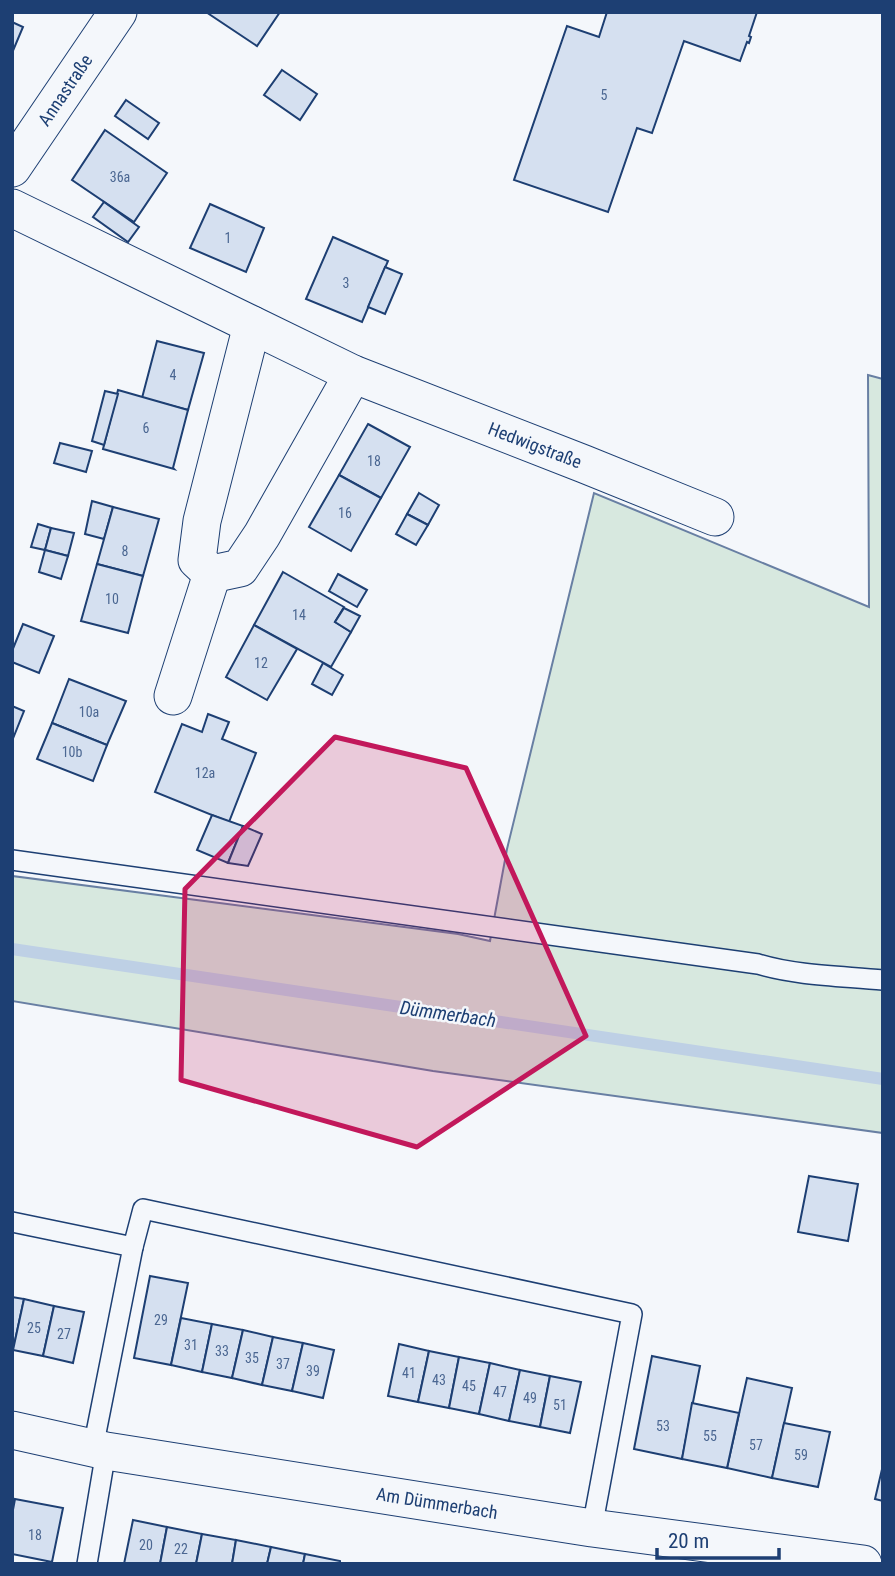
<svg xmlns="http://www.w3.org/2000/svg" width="895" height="1576" viewBox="0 0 895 1576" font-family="'Roboto Condensed',sans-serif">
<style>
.green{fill:#d7e8df;stroke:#687fa3;stroke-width:2}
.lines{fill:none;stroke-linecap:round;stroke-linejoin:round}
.stream{stroke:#bed0e5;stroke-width:12}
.building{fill:#d5e0f0;stroke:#1d3f73;stroke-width:2}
.service-casing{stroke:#1d3f73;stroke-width:22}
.minor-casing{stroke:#1d3f73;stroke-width:39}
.service{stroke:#f4f7fb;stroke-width:19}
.minor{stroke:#f4f7fb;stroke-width:37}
.marked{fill:#c2185b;fill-opacity:0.2;stroke:#c2185b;stroke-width:5;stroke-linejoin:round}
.labels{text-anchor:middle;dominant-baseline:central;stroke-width:5;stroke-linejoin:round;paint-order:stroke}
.number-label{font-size:14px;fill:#4b6792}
.street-label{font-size:18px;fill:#1d3f73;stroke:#f4f7fb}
.water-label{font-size:19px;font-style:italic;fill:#1d3f73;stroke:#f4f7fb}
</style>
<rect width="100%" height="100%" fill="#f4f7fb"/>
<path class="green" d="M 868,375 L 883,379 L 883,1133 L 433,1071 L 12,1001 L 12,876 L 458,934 L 490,941 L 507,849 L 594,493 L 869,607 Z"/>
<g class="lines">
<path class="stream" d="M 12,949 L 883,1079"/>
</g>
<g class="building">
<path d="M 206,12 L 280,12 L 257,46 Z"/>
<path d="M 607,12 L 757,12 L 749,36 L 751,37 L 749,43 L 747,42 L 740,61 L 684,41 L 652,133 L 637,128 L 608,212 L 514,180 L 567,26 L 599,37 Z"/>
<path d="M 12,22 L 23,27 L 12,53 Z"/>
<path d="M 282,70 L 317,94 L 300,120 L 264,95 Z"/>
<path d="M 126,100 L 159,123 L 148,139 L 115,116 Z"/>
<path d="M 105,130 L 167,173 L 134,222 L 72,180 Z"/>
<path d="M 104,202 L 139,227 L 128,242 L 93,217 Z"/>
<path d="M 210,204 L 264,228 L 246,272 L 190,248 Z"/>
<path d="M 333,237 L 388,261 L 362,322 L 306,299 Z"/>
<path d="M 385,267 L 402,274 L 385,314 L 368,307 Z"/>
<path d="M 157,341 L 204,353 L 188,410 L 142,398 Z"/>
<path d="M 118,390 L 188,410 L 173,468 L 174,469 L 103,449 Z"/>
<path d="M 105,391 L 118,394 L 104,445 L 92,441 Z"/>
<path d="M 368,424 L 410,447 L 381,498 L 339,475 Z"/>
<path d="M 60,443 L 92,451 L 86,472 L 54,463 Z"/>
<path d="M 339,475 L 381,498 L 351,551 L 309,527 Z"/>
<path d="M 419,493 L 439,505 L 428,525 L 407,514 Z"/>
<path d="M 92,501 L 113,507 L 104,539 L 85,534 Z"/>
<path d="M 113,507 L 159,519 L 143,576 L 97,564 Z"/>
<path d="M 407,514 L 428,525 L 416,545 L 396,534 Z"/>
<path d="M 38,524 L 51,528 L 45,550 L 31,547 Z"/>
<path d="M 51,528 L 74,533 L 68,556 L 45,550 Z"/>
<path d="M 45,550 L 68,556 L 61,579 L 39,572 Z"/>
<path d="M 97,564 L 143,576 L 128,633 L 81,621 Z"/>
<path d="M 283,572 L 344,607 L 335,622 L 351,632 L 331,667 L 254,625 Z"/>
<path d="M 338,574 L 367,590 L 357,607 L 329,591 Z"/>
<path d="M 344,608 L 360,616 L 351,632 L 335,622 Z"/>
<path d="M 23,624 L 54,636 L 39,673 L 12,662 L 12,651 Z"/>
<path d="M 254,625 L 297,649 L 267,700 L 226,677 Z"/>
<path d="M 323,663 L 343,675 L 332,695 L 312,684 Z"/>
<path d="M 69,679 L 126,701 L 107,745 L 52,723 Z"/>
<path d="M 12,706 L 24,711 L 12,741 Z"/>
<path d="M 208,714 L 229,722 L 222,739 L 256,753 L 229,822 L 155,792 L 182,724 L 202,732 Z"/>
<path d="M 52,723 L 107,745 L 93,781 L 37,759 Z"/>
<path d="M 212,815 L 243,826 L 228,863 L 197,850 Z"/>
<path d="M 243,826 L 262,834 L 248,866 L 228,863 Z"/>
<path d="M 809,1176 L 858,1184 L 848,1241 L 798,1232 Z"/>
<path d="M 150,1276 L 188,1283 L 171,1365 L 134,1358 Z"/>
<path d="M 12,1297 L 24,1299 L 13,1350 L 12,1350 Z"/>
<path d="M 24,1299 L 54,1306 L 43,1356 L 13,1350 Z"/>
<path d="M 54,1306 L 84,1312 L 73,1363 L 43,1356 Z"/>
<path d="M 181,1318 L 212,1324 L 202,1372 L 171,1365 Z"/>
<path d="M 212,1324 L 243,1330 L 232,1378 L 202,1372 Z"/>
<path d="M 243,1330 L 273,1337 L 262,1385 L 232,1378 Z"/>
<path d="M 273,1337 L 303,1343 L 292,1391 L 262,1385 Z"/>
<path d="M 303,1343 L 334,1350 L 323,1398 L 292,1391 Z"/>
<path d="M 399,1344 L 429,1351 L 418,1402 L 388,1396 Z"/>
<path d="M 429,1351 L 459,1357 L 449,1408 L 418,1402 Z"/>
<path d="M 652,1356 L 700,1366 L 682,1459 L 634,1449 Z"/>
<path d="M 459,1357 L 490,1363 L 479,1414 L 449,1408 Z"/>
<path d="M 490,1363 L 520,1370 L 509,1421 L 479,1414 Z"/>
<path d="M 520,1370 L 550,1376 L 540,1427 L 509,1421 Z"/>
<path d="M 550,1376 L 581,1382 L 570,1433 L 540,1427 Z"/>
<path d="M 747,1378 L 792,1388 L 772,1478 L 727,1468 Z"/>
<path d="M 692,1403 L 739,1413 L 727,1468 L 682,1459 Z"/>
<path d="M 784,1423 L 830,1432 L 818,1487 L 772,1478 Z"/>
<path d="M 883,1465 L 883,1501 L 875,1499 Z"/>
<path d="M 15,1499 L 63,1508 L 52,1562 L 12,1554 L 12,1515 Z"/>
<path d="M 133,1520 L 167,1527 L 160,1564 L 124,1564 Z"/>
<path d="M 167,1527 L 202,1534 L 196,1564 L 160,1564 Z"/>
<path d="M 202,1534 L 236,1540 L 232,1564 L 196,1564 Z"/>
<path d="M 236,1540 L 271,1547 L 267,1564 L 232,1564 Z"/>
<path d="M 271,1547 L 305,1554 L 303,1564 L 267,1564 Z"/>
<path d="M 305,1554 L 340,1561 L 340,1564 L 303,1564 Z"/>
</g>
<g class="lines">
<g class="service-casing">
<g id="service">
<path d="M 12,860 L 758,964 C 798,976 842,976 883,980"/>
<path d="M 12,1222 L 133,1247 L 93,1448"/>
<path d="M 133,1247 L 143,1209 L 632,1314 L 592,1528"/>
<path d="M 87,1564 L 106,1451"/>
</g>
</g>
<g class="minor-casing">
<g id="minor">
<path d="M 12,168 L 118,12"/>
<path d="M 12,208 L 353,374 L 584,464 L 715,517"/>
<path d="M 212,574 L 197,560 L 202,521 L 252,325"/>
<path d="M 212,574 L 240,568 L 262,535 L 353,374"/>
<path d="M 173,696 L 212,574"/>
<path d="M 12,1430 L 106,1451 L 592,1528 L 863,1564"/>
</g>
</g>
<use href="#service" class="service"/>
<use href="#minor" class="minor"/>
</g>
<path class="marked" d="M 335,737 L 466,768 L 586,1036 L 417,1147 L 181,1080 L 185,889 Z"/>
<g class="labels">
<g class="number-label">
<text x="604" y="95">5</text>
<text x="120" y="177">36a</text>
<text x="228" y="238">1</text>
<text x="346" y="283">3</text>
<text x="173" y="375">4</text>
<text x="146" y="428">6</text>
<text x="374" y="461">18</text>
<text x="345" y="513">16</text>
<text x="125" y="551">8</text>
<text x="112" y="599">10</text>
<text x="299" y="615">14</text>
<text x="261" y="663">12</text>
<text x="89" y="712">10a</text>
<text x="72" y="752">10b</text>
<text x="205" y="773">12a</text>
<text x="161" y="1320">29</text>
<text x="34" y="1328">25</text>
<text x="64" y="1334">27</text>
<text x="191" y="1345">31</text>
<text x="222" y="1351">33</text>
<text x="252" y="1358">35</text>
<text x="283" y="1364">37</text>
<text x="313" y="1371">39</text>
<text x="409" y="1373">41</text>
<text x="439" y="1380">43</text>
<text x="469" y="1386">45</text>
<text x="500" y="1392">47</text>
<text x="530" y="1398">49</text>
<text x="560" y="1405">51</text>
<text x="663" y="1426">53</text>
<text x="710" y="1436">55</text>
<text x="756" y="1445">57</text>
<text x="801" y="1455">59</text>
<text x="35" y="1535">18</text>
<text x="146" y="1545">20</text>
<text x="181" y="1549">22</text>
</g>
<g class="street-label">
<text transform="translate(65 90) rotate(-56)">Annastraße</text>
<text transform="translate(535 445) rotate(21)">Hedwigstraße</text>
<text transform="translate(437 1503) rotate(9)">Am Dümmerbach</text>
</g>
<g class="water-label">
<text transform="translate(448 1014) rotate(8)">Dümmerbach</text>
</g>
</g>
<rect width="895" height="1576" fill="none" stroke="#1d3f73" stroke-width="28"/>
<path d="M657 1548v10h122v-10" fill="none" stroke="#1d3f73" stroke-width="3.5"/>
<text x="668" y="1548" font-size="21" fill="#1d3f73" stroke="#f4f7fb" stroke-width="5" paint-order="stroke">20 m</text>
</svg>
